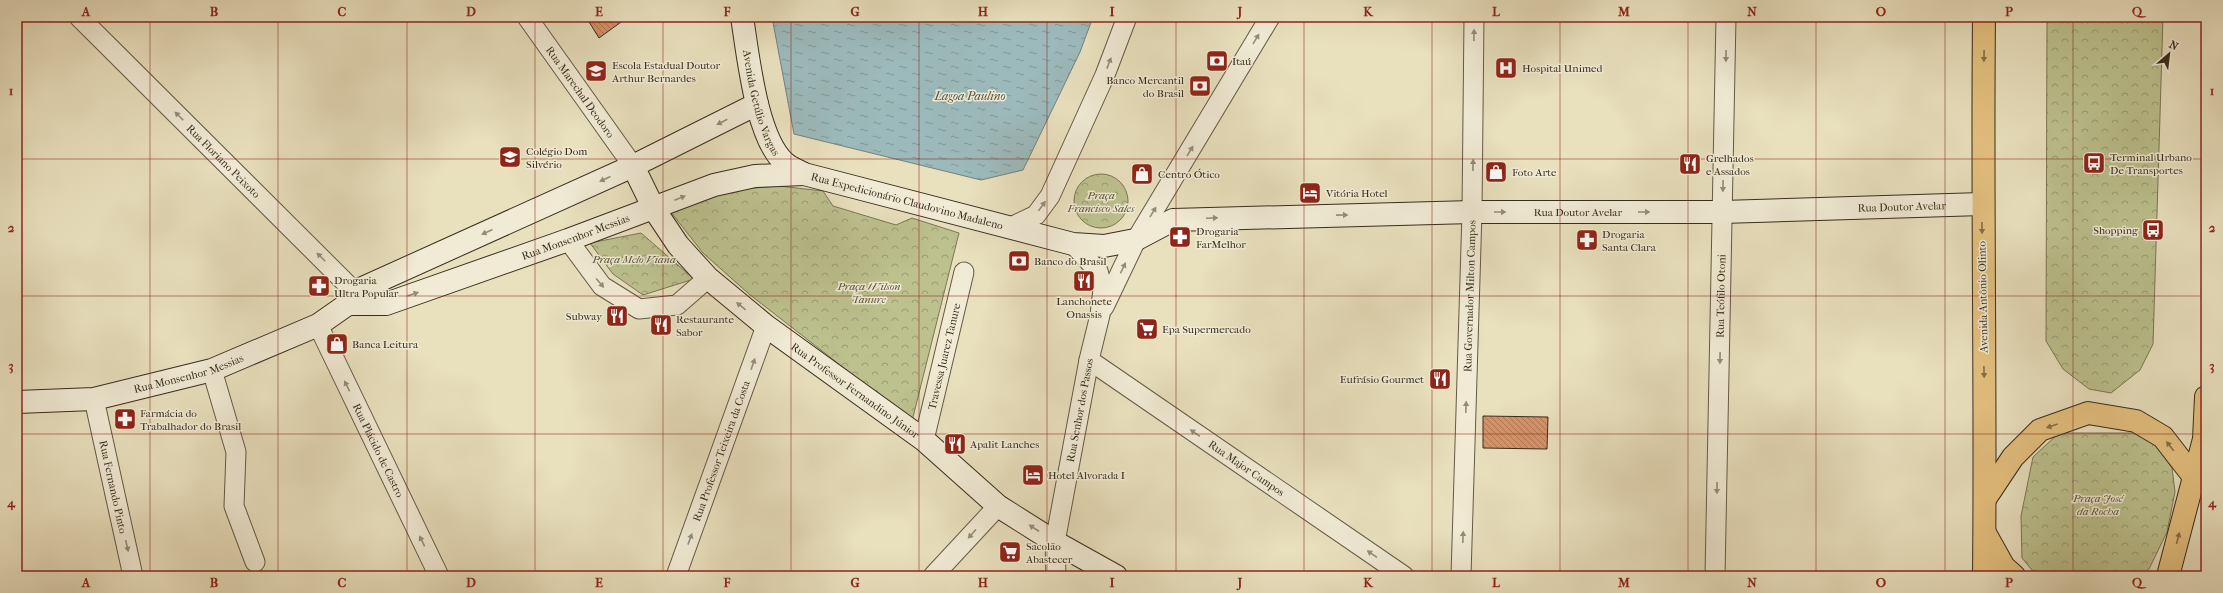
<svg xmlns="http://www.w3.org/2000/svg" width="2223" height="593" viewBox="0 0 2223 593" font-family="'IM FELL French Canon',serif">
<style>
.forest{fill:url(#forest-crowns);stroke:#7a7656}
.water{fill:url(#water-ripples);stroke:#74817c}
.building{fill:url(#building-back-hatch);stroke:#382c1d}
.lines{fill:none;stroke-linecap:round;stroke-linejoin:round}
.minor-casing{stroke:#645945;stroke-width:21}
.secondary-casing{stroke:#382c1d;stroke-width:24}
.primary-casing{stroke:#382c1d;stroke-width:24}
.minor{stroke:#f1ebd5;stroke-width:19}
.secondary{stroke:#f1ebd5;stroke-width:22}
.primary{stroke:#e4c07f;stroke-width:22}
.oneway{fill:#948c79}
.oneway2{fill:#856f49}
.grid{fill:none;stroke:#8f2418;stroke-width:1;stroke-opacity:0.55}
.labels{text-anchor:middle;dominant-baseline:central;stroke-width:3;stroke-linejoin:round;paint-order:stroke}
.poi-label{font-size:11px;fill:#382c1d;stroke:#f1ebd5;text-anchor:start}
.street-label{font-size:11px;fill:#382c1d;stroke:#f1ebd5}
.park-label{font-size:11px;font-style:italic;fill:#595139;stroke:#f1ebd5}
.water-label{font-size:12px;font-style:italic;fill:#515045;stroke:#f1ebd5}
.neatline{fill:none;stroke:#8f2418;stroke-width:1.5}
.grid-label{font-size:13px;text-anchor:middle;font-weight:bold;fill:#8f2418}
</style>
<defs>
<pattern id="forest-crowns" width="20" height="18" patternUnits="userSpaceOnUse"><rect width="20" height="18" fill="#bcc18e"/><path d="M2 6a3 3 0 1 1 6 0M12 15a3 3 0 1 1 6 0" fill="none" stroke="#9a9d73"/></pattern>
<pattern id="water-ripples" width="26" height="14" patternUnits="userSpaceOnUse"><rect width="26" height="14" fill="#9cbabc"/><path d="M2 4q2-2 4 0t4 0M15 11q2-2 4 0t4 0" fill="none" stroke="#809798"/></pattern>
<pattern id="building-back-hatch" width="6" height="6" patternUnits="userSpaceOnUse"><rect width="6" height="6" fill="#d69368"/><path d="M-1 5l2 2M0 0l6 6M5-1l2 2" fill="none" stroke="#af7855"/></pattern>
</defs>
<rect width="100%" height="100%" fill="#e9e0be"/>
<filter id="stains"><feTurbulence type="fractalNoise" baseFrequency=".005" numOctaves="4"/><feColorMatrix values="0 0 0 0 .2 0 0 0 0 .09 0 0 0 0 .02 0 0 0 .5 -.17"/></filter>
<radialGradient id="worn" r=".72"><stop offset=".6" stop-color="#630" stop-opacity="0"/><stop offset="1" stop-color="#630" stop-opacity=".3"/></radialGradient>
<g class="forest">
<path d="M 2047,17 L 2163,17 L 2153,344 L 2140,370 L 2111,393 L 2089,389 L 2063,369 L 2046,341 Z"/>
<circle cx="1101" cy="201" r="27"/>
<path d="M 779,186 L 823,191 L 833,206 L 896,225 L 912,218 L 959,233 L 912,421 L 749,294 L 703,253 L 670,211 L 718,191 Z"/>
<path d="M 641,233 L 694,279 L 643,295 L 613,274 L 590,243 Z"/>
<path d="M 2059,433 L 2133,433 L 2156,444 L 2172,468 L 2175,492 L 2167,532 L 2149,569 L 2138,576 L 2037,576 L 2022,558 L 2021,516 L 2033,457 Z"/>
</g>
<path class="water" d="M 772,17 L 1093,17 L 1080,52 L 1023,170 L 981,180 L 794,134 Z"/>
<g class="building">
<path d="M 586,17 L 628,17 L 599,38 Z"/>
<path d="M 1483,416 L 1548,417 L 1547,449 L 1483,448 Z"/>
</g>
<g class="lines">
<g class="minor-casing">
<g id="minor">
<path id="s1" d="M 79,17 L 365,302"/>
<path id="s2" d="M 527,17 L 633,166"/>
<path d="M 1011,227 L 1036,215 L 1050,196 L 1105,75 L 1127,17"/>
<path d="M 568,240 L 602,286 L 639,309 L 677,305 L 708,278"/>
<path d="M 1104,307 L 1136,240 L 1270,17"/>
<path id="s3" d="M 318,325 L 439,576"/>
<path id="s4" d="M 1089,360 L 1404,576"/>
<path d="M 212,370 L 236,452 L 234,506 L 255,562"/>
<path id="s5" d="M 94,399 L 133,576"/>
<path id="s6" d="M 924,440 L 964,272"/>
<path id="s7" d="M 676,576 L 766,326"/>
<path d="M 933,576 L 998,506"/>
<path id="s8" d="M 1056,576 L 1055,542 L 1089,360 L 1100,315 L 1103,289 L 1098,271 L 1073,244"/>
<path id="s9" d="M 1461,576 L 1472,212 L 1474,17"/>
<path id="s10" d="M 1715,576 L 1726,17"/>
</g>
</g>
<g class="secondary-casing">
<g id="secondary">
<path id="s11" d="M 742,17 C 748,54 756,138 785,163 C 790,168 798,170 804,174 L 1073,244 L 1104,246 L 1135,240 L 1173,220 L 1472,212 L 1722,212 L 1982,204"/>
<path id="s12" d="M 633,166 L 654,209 L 678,245 L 708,278 L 766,326 L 924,440 L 998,506 L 1055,542 L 1116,576"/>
<path id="s13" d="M 348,304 L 386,304 L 568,240 L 714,185 L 755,176 L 804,174"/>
<path id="s14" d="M 17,402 L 94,399 L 212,370 L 318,325 L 348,304 L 356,291 L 633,166 L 757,104"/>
</g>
</g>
<g class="primary-casing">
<g id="primary">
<path d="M 1985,499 L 2013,457 L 2040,430 L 2088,413 L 2136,421 L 2163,437 L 2194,477"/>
<path d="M 1985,533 L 2004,567 L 2014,576"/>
<path d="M 1984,576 C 1986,390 1982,203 1984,17"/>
<path d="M 2168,576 L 2204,439 L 2206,397"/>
</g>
</g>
<use href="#minor" class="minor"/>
<use href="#secondary" class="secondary"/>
<use href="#primary" class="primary"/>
</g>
<defs><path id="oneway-solid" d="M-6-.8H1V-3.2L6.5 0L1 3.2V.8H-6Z"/></defs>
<g class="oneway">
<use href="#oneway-solid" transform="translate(1474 35) rotate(-89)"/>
<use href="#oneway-solid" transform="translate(1256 39) rotate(-59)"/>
<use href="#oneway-solid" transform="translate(1726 56) rotate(91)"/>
<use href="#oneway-solid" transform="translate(1109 63) rotate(-69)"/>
<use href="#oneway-solid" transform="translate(179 116) rotate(-135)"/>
<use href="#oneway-solid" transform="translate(722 122) rotate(153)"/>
<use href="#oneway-solid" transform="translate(1190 151) rotate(-59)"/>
<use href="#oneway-solid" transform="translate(1473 165) rotate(-89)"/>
<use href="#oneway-solid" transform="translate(605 179) rotate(156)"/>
<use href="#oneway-solid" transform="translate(1723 186) rotate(91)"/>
<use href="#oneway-solid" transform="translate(680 198) rotate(-22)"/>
<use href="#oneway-solid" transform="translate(1042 206) rotate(-54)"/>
<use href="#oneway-solid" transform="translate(1153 212) rotate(-59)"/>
<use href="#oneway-solid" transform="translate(1500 212)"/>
<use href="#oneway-solid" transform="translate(1644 212)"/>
<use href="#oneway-solid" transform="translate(1342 215) rotate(-1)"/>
<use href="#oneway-solid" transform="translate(1212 218) rotate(-2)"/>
<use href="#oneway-solid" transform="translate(487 232) rotate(156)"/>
<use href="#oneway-solid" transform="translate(321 257) rotate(-135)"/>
<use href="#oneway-solid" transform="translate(1123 268) rotate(-65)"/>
<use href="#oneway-solid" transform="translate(600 283) rotate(49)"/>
<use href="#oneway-solid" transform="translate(413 294) rotate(-19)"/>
<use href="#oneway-solid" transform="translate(741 306) rotate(-141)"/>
<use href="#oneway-solid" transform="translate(1720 358) rotate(91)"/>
<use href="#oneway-solid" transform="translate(753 364) rotate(-71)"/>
<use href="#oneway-solid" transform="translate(347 386) rotate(-116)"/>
<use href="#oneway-solid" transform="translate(1466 407) rotate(-88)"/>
<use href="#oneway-solid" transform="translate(1195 433) rotate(-145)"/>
<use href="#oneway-solid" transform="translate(1717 488) rotate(91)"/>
<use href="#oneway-solid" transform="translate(1034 528) rotate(-147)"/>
<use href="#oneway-solid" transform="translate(972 534) rotate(132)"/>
<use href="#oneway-solid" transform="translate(1463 537) rotate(-88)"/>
<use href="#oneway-solid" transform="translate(690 539) rotate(-70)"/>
<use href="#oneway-solid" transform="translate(422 541) rotate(-116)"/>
<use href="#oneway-solid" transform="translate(127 546) rotate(77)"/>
<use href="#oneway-solid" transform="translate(1372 554) rotate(-145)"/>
</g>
<g class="oneway2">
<use href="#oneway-solid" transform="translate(1984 56) rotate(91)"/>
<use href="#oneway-solid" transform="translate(1982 228) rotate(89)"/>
<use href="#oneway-solid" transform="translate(1984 372) rotate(89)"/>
<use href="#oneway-solid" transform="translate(2052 426) rotate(161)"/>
<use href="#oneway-solid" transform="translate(2170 446) rotate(-128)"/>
<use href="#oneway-solid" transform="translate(2178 538) rotate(-76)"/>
</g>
<path class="grid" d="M 150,17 L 150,576M 278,17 L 278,576M 407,17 L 407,576M 535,17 L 535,576M 663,17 L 663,576M 791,17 L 791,576M 919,17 L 919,576M 1047,17 L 1047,576M 1176,17 L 1176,576M 1304,17 L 1304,576M 1432,17 L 1432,576M 1560,17 L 1560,576M 1688,17 L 1688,576M 1816,17 L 1816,576M 1945,17 L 1945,576M 2073,17 L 2073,576M 17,159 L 2206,159M 17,296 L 2206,296M 17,434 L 2206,434"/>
<defs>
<g id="bank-square" transform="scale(1.15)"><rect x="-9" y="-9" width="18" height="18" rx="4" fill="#8f2418" stroke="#f1ebd5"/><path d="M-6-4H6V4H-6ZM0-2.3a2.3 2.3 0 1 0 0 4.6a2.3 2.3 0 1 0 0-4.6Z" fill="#fff"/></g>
<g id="hospital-square" transform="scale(1.15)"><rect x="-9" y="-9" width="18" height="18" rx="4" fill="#8f2418" stroke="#f1ebd5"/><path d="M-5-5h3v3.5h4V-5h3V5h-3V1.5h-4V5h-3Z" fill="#fff"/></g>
<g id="school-square" transform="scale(1.15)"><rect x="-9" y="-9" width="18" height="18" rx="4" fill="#8f2418" stroke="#f1ebd5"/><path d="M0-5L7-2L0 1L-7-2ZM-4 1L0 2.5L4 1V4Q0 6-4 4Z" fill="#fff"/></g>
<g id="bus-square" transform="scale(1.15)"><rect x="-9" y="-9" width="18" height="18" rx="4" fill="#8f2418" stroke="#f1ebd5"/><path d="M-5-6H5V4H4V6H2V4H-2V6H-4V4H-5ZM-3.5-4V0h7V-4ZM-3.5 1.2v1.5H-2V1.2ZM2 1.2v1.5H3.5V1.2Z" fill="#fff"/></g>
<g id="restaurant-square" transform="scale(1.15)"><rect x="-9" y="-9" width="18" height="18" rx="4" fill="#8f2418" stroke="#f1ebd5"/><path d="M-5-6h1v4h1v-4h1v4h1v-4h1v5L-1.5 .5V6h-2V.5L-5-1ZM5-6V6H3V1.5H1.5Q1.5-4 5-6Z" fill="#fff"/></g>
<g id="shop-square" transform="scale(1.15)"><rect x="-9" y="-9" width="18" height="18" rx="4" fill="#8f2418" stroke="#f1ebd5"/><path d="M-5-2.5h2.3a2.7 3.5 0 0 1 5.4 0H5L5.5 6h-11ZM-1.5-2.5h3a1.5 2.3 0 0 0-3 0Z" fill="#fff"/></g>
<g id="hotel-square" transform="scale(1.15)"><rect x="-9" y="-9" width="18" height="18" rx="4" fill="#8f2418" stroke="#f1ebd5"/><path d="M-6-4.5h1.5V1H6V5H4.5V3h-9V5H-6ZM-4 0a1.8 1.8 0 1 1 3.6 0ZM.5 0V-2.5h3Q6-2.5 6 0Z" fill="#fff"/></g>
<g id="pharmacy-square" transform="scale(1.15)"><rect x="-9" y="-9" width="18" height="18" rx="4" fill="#8f2418" stroke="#f1ebd5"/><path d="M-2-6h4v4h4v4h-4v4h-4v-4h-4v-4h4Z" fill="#fff"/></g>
<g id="supermarket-square" transform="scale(1.15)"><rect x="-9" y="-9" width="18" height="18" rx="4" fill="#8f2418" stroke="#f1ebd5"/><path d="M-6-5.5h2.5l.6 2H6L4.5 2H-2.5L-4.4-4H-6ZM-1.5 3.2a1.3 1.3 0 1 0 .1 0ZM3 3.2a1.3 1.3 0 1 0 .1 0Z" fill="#fff"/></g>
</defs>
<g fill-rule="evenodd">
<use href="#bank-square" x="1217" y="61"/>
<use href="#hospital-square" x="1506" y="68"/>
<use href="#school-square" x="596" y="71"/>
<use href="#bank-square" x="1200" y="86"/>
<use href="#school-square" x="510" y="157"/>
<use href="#bus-square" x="2094" y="163"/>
<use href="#restaurant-square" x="1690" y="164"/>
<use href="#shop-square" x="1496" y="172"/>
<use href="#shop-square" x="1142" y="174"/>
<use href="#hotel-square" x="1310" y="193"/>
<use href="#bus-square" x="2153" y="230"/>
<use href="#pharmacy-square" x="1180" y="237"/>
<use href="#pharmacy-square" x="1587" y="240"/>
<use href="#bank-square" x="1019" y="261"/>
<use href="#restaurant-square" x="1084" y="281"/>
<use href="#pharmacy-square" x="319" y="286"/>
<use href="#restaurant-square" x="617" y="316"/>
<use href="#restaurant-square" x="661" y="325"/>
<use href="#supermarket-square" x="1147" y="329"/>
<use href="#shop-square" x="337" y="344"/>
<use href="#restaurant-square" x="1440" y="379"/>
<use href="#pharmacy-square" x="125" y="419"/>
<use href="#restaurant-square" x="955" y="444"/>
<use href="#hotel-square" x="1033" y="475"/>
<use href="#supermarket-square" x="1010" y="552"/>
</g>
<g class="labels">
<g class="poi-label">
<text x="1232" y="61">Itaú</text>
<text x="612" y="65">Escola Estadual Doutor<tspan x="612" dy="13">Arthur Bernardes</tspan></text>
<text x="1522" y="68">Hospital Unimed</text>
<text x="1184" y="80" text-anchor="end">Banco Mercantil<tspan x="1184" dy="13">do Brasil</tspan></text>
<text x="526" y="151">Colégio Dom<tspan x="526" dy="13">Silvério</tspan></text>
<text x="2110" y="157">Terminal Urbano<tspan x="2110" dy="13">De Transportes</tspan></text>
<text x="1706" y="158">Grelhados<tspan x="1706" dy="13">e Assados</tspan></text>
<text x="1512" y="172">Foto Arte</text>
<text x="1158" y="174">Centro Ótico</text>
<text x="1326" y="193">Vitória Hotel</text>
<text x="2138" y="230" text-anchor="end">Shopping</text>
<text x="1196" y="231">Drogaria<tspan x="1196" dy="13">FarMelhor</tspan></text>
<text x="1602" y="234">Drogaria<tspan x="1602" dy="13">Santa Clara</tspan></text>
<text x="1034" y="261">Banco do Brasil</text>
<text x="334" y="280">Drogaria<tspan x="334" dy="13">Ultra Popular</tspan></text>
<text x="1084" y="301" text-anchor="middle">Lanchonete<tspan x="1084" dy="13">Onassis</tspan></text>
<text x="602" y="316" text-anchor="end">Subway</text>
<text x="676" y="319">Restaurante<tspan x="676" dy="13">Sabor</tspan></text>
<text x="1162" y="329">Epa Supermercado</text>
<text x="352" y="344">Banca Leitura</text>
<text x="1424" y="379" text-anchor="end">Eufrásio Gourmet</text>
<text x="140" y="413">Farmácia do<tspan x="140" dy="13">Trabalhador do Brasil</tspan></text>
<text x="970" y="444">Apalit Lanches</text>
<text x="1048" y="475">Hotel Alvorada I</text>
<text x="1026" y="546">Sacolão<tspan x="1026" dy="13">Abastecer</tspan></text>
</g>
<g class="street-label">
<text stroke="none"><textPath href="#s2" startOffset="92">Rua Marechal Deodoro</textPath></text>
<text stroke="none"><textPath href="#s11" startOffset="88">Avenida Getúlio Vargas</textPath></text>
<text stroke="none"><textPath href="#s1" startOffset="204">Rua Floriano Peixoto</textPath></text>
<text stroke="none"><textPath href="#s11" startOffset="283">Rua Expedicionário Claudovino Madaleno</textPath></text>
<text stroke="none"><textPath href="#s11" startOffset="1289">Rua Doutor Avelar</textPath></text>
<text stroke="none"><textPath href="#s11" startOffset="965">Rua Doutor Avelar</textPath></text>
<text stroke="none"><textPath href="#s13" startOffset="239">Rua Monsenhor Messias</textPath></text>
<text stroke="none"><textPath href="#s9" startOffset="280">Rua Governador Milton Campos</textPath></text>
<text stroke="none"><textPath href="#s10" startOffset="280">Rua Teófilo Otoni</textPath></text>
<text transform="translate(1983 297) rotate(-91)">Avenida Antônio Olinto</text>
<text stroke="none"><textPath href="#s6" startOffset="86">Travessa Juarez Tanure</textPath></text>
<text stroke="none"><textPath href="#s14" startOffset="175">Rua Monsenhor Messias</textPath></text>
<text stroke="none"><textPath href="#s12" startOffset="321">Rua Professor Fernandino Júnior</textPath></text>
<text stroke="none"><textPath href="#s8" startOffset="168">Rua Senhor dos Passos</textPath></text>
<text stroke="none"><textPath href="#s3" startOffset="139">Rua Plácido de Castro</textPath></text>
<text stroke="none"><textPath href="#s7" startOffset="133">Rua Professor Teixeira da Costa</textPath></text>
<text stroke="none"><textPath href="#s4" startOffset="191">Rua Major Campos</textPath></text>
<text stroke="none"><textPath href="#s5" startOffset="90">Rua Fernando Pinto</textPath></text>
</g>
<g class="park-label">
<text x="1101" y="195">Praça<tspan x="1101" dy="13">Francisco Sales</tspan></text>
<text x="634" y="259">Praça Melo Viana</text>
<text x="869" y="286">Praça Wilson<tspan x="869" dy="13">Tanure</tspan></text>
<text x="2098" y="498">Praça José<tspan x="2098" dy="13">da Rocha</tspan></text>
</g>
<g class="water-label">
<text x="970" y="96">Lagoa Paulino</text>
</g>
</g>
<rect width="2223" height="593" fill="none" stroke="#e9e0be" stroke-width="44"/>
<g transform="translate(2169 54) rotate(28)" stroke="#f1ebd5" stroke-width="3" paint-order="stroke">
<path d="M0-3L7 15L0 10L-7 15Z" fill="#382c1d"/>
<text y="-6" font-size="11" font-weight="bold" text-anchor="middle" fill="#382c1d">N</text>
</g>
<rect x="22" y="22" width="2179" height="549" class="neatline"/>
<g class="grid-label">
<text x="86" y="16">A</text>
<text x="214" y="16">B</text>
<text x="342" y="16">C</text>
<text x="471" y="16">D</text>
<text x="599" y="16">E</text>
<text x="727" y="16">F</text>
<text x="855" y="16">G</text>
<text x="983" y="16">H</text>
<text x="1112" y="16">I</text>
<text x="1240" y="16">J</text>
<text x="1368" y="16">K</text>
<text x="1496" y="16">L</text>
<text x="1624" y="16">M</text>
<text x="1752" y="16">N</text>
<text x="1881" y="16">O</text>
<text x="2009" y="16">P</text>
<text x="2137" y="16">Q</text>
<text x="11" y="95">1</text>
<text x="2212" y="95">1</text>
<text x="11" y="232">2</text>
<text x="2212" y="232">2</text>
<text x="11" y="370">3</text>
<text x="2212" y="370">3</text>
<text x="11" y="507">4</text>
<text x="2212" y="507">4</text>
<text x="86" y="587">A</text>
<text x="214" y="587">B</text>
<text x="342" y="587">C</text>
<text x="471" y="587">D</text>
<text x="599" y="587">E</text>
<text x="727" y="587">F</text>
<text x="855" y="587">G</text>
<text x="983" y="587">H</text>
<text x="1112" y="587">I</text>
<text x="1240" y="587">J</text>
<text x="1368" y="587">K</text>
<text x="1496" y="587">L</text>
<text x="1624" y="587">M</text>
<text x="1752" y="587">N</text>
<text x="1881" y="587">O</text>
<text x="2009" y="587">P</text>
<text x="2137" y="587">Q</text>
</g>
<rect width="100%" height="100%" filter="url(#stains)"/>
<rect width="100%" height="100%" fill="url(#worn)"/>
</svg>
